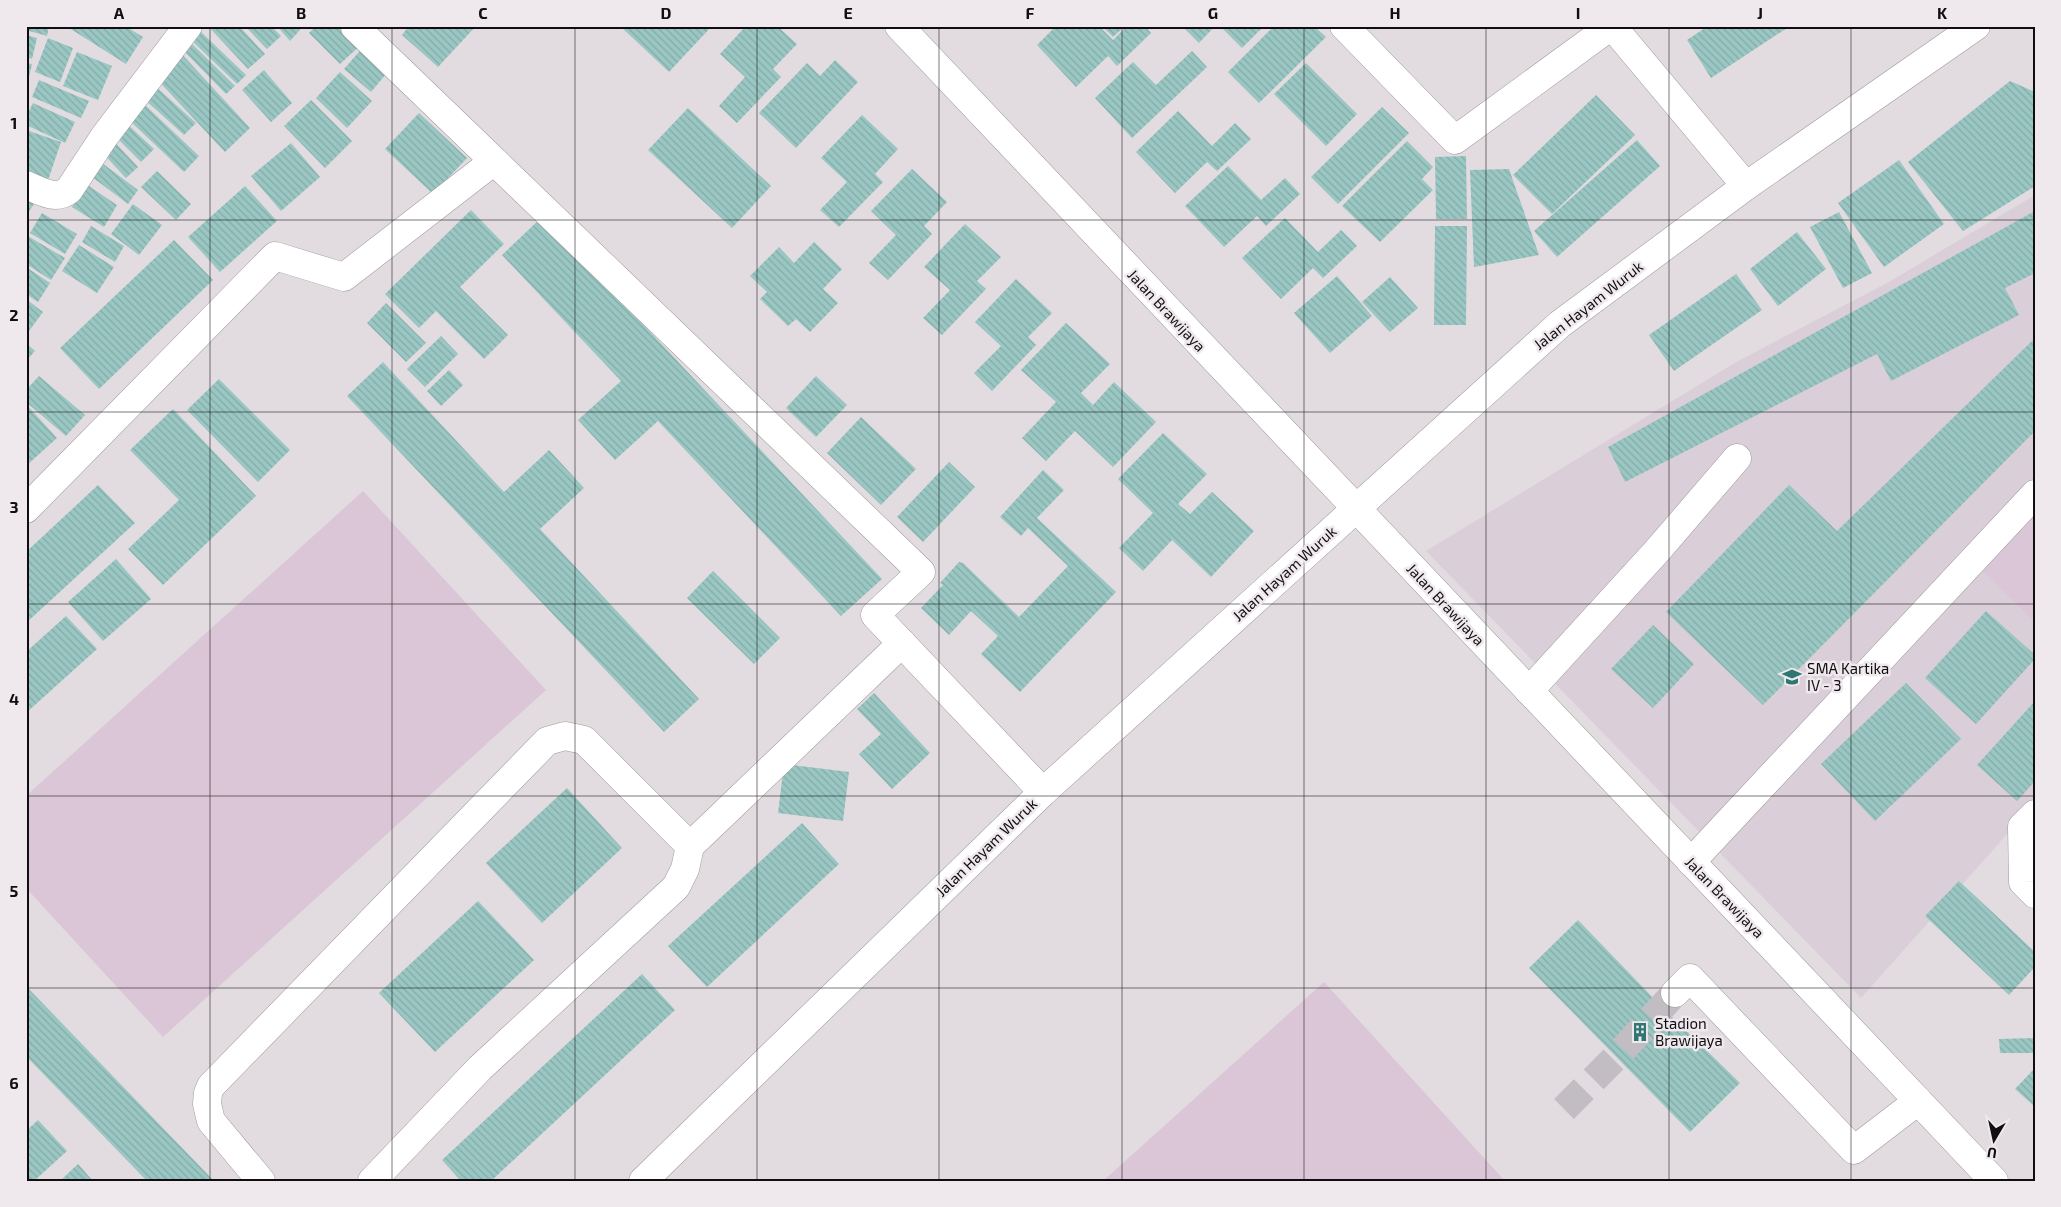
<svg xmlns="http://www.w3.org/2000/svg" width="2061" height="1207" viewBox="0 0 2061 1207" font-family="'Exo 2',sans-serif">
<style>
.built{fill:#daced8}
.park{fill:#dbc6d7}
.building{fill:url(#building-back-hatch)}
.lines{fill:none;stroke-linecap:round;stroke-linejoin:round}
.minor-tunnel{stroke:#c2bdc2;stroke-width:28;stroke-dasharray:28 14;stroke-linecap:butt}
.minor-casing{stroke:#9f999e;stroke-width:29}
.minor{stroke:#fff;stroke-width:28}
.grid{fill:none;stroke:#100e10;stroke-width:1;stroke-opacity:0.55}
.labels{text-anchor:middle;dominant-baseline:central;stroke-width:5;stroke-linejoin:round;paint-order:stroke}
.street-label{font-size:15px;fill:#100e10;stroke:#efe9ee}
.poi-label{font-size:15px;fill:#100e10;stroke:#efe9ee;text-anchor:start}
.neatline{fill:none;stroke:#100e10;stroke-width:2}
.grid-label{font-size:16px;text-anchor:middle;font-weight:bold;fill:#100e10}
</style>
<defs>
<pattern id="building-back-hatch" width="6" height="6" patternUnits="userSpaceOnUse" patternTransform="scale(1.25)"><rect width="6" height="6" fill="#9ac7c3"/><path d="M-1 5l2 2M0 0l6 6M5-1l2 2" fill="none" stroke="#84aaa6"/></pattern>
</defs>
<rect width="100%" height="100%" fill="#e2dce1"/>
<path class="built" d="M 2035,195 L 2035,803 L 1861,998 L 1426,551 L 1738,361 L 1889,282 Z"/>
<g class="park">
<path d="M 363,491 L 546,690 L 163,1037 L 26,888 L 26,796 Z"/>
<path d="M 2035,503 L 2035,616 L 2032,619 L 1975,564 Z"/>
<path d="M 1324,982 L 1505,1181 L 1103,1181 Z"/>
</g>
<g class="building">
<path d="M 26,26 L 49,26 L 47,36 L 26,30 Z"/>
<path d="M 66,26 L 125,26 L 143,37 L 126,64 Z"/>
<path d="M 208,26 L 239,26 L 265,54 L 248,69 Z"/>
<path d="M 245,26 L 271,26 L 281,36 L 267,49 Z"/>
<path d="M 277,26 L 297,26 L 300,30 L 290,41 Z"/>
<path d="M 316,26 L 348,26 L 364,42 L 340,64 L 309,33 Z"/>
<path d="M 409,26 L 476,26 L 438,67 L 402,35 Z"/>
<path d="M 620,26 L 712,26 L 669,72 Z"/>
<path d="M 746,26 L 777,26 L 797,44 L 773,69 L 781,77 L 737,123 L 719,106 L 745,77 L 720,54 Z"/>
<path d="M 1056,26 L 1099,26 L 1113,40 L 1127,26 L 1145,26 L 1151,33 L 1117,66 L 1108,56 L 1076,87 L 1037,45 Z"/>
<path d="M 1102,26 L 1125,26 L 1113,37 Z"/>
<path d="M 1182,26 L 1215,26 L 1199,43 Z"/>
<path d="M 1220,26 L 1264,26 L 1242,48 Z"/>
<path d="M 1274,26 L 1314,26 L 1326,37 L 1259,103 L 1228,72 Z"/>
<path d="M 1708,26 L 1790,26 L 1711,78 L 1687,40 Z"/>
<path d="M 197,28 L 246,75 L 237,84 L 188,37 Z"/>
<path d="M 26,35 L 37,38 L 32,59 L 26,57 Z"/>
<path d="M 185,37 L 235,86 L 226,94 L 177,44 Z"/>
<path d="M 48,38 L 73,48 L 60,82 L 35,72 Z"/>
<path d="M 365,45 L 391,68 L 371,92 L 344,69 Z"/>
<path d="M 179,51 L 250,128 L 225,152 L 153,75 Z"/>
<path d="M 1192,51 L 1207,67 L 1132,138 L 1095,98 L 1133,62 L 1156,85 Z"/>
<path d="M 77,52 L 112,66 L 98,100 L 63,86 Z"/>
<path d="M 835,60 L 858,82 L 796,148 L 759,113 L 807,63 L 820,76 Z"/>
<path d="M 26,63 L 32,64 L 27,85 L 26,85 Z"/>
<path d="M 1306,63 L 1357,114 L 1326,146 L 1274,94 Z"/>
<path d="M 264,70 L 292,103 L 271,122 L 242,90 Z"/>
<path d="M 340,72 L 372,101 L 347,128 L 316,98 Z"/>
<path d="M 39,80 L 89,101 L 81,118 L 32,97 Z"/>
<path d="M 2010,81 L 2035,92 L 2035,186 L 1963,231 L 1908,162 Z"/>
<path d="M 153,84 L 196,123 L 184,135 L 141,96 Z"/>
<path d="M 1596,95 L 1635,135 L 1552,214 L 1513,175 Z"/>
<path d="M 311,100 L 352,141 L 325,168 L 284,126 Z"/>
<path d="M 33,103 L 75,122 L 65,143 L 26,125 L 26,117 Z"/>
<path d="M 145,105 L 199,156 L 184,172 L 130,121 Z"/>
<path d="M 1382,107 L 1409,133 L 1338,204 L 1311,177 Z"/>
<path d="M 688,108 L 771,186 L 732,228 L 648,150 Z"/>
<path d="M 1178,111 L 1212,146 L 1235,123 L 1251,139 L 1217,171 L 1207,162 L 1175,193 L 1136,152 Z"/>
<path d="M 419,113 L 467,158 L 433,194 L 385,149 Z"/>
<path d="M 862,115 L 898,149 L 875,174 L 883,182 L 839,227 L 820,210 L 847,182 L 821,158 Z"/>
<path d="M 123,120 L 154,149 L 141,162 L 111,132 Z"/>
<path d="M 26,130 L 61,142 L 45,189 L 26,183 Z"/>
<path d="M 111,138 L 138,167 L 126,178 L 99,149 Z"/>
<path d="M 1637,140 L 1660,166 L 1557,257 L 1534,231 Z"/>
<path d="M 1407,141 L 1433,167 L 1422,179 L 1433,190 L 1380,242 L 1342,206 Z"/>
<path d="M 291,143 L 320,177 L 281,211 L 251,176 Z"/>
<path d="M 1466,156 L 1467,219 L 1436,219 L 1435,157 Z"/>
<path d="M 94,157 L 138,190 L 128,204 L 84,171 Z"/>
<path d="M 1899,160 L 1944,224 L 1884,267 L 1838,203 Z"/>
<path d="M 1228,166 L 1261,200 L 1285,178 L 1300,194 L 1266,226 L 1257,216 L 1224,247 L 1185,206 Z"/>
<path d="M 912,169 L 947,202 L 924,226 L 932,234 L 888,280 L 869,263 L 896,235 L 871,211 Z"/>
<path d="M 1509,169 L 1539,255 L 1474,267 L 1470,170 Z"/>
<path d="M 157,171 L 191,204 L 176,220 L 141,187 Z"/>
<path d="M 86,184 L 117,205 L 104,227 L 72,207 Z"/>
<path d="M 245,186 L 277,221 L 220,272 L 188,237 Z"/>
<path d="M 26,191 L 38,198 L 26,216 Z"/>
<path d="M 133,204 L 162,225 L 139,255 L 111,234 Z"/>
<path d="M 471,210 L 504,244 L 460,287 L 508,335 L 484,359 L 436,311 L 419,328 L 385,294 Z"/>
<path d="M 2035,211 L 2035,273 L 2005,288 L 2019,315 L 1891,381 L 1877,354 L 1625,482 L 1608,447 Z"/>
<path d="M 1839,212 L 1872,273 L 1843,288 L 1810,227 Z"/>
<path d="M 42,213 L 77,234 L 65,254 L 30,233 Z"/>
<path d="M 542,217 L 882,579 L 841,616 L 658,421 L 615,460 L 578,420 L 621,381 L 502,255 Z"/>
<path d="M 1285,218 L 1318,252 L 1341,230 L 1357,246 L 1323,278 L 1313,268 L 1281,299 L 1242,258 Z"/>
<path d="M 965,224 L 1001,257 L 977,281 L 986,289 L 942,335 L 923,318 L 950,290 L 924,267 Z"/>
<path d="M 91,226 L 124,246 L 115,262 L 82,242 Z"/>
<path d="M 1435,226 L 1467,226 L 1466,325 L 1434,325 Z"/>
<path d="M 1797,232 L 1826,269 L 1778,306 L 1750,269 Z"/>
<path d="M 26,235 L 65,258 L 51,280 L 26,264 Z"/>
<path d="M 174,240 L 213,280 L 99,389 L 60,348 Z"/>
<path d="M 814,242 L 842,269 L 823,289 L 838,303 L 810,332 L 796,319 L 788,326 L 760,299 L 767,292 L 750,276 L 779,247 L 794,263 Z"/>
<path d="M 79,245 L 114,267 L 97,293 L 62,271 Z"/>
<path d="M 26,267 L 50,283 L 38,302 L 26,294 Z"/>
<path d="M 1736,274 L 1762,310 L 1674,371 L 1649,335 Z"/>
<path d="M 1337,276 L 1372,316 L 1330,353 L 1294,313 Z"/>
<path d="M 1390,277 L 1418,308 L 1390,332 L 1362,302 Z"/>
<path d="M 1016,279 L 1052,313 L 1028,337 L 1036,345 L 992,391 L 974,373 L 1001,346 L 975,322 Z"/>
<path d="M 26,299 L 43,312 L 26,335 Z"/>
<path d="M 386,303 L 426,343 L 406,362 L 367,323 Z"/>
<path d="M 1066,323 L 1110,364 L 1081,393 L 1093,405 L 1114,382 L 1156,422 L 1113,467 L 1075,431 L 1046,461 L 1022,438 L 1056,402 L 1021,370 Z"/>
<path d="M 441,336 L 458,354 L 425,387 L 407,369 Z"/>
<path d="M 2035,338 L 2035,431 L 1763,705 L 1666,612 L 1789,485 L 1837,531 Z"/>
<path d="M 26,343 L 35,351 L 26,361 Z"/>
<path d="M 383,362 L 504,492 L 549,450 L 584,488 L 540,529 L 699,699 L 664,732 L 347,396 Z"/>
<path d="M 449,370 L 463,385 L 441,406 L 427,391 Z"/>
<path d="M 39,376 L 85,415 L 66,436 L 26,402 L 26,390 Z"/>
<path d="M 816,376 L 847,405 L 816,437 L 786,408 Z"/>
<path d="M 219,379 L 290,450 L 258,482 L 187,410 Z"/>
<path d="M 26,404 L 57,438 L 26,466 Z"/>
<path d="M 173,409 L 256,496 L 163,585 L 128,549 L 179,500 L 130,450 Z"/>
<path d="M 861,417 L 916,469 L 881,505 L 827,453 Z"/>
<path d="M 1163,433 L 1207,474 L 1178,504 L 1190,514 L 1212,492 L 1254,531 L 1211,577 L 1172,540 L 1143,571 L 1119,548 L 1153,513 L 1118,479 Z"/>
<path d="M 949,462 L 975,487 L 923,542 L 897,517 Z"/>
<path d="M 1043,470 L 1064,490 L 1037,518 L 1116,592 L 1020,692 L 981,654 L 998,636 L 971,611 L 949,635 L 921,608 L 943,585 L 940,583 L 959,562 L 963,563 L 1019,617 L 1068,566 L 1028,528 L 1021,536 L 1000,517 Z"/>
<path d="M 98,485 L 135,523 L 26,623 L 26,552 Z"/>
<path d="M 116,559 L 151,599 L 103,641 L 68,602 Z"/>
<path d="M 713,571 L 780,638 L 754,664 L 687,598 Z"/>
<path d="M 1986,611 L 2035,655 L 2035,659 L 1976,724 L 1925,678 Z"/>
<path d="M 66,616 L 97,649 L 26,713 L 26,652 Z"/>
<path d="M 1653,625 L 1694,664 L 1653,708 L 1611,669 Z"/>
<path d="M 1906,683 L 1961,739 L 1875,821 L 1821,764 Z"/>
<path d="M 874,693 L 930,753 L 892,789 L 859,754 L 881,734 L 857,709 Z"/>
<path d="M 2035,701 L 2035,781 L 2017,801 L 1977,765 Z"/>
<path d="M 784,764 L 849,772 L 843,821 L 778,813 Z"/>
<path d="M 567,788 L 622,848 L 542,923 L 486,863 Z"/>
<path d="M 802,823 L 839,864 L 707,987 L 668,946 Z"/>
<path d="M 1959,881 L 2035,952 L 2035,967 L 2009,995 L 1925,916 Z"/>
<path d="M 478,901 L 534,960 L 435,1052 L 379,993 Z"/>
<path d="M 1578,920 L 1662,1007 L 1740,1083 L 1690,1132 L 1529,968 Z"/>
<path d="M 642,974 L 675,1010 L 491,1181 L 461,1181 L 442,1160 Z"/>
<path d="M 26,986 L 214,1181 L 147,1181 L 26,1056 Z"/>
<path d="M 2035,1038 L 2035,1053 L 2000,1053 L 1999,1039 Z"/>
<path d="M 2035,1068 L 2035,1107 L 2015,1089 Z"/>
<path d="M 38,1120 L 67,1151 L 34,1181 L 26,1181 L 26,1131 Z"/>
<path d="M 78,1164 L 93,1181 L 60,1181 Z"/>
</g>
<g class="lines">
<path class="minor-tunnel" d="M 1564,1109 L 1616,1057 L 1675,993"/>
<g class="minor-casing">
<g id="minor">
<path d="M 899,26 L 1994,1181"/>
<path d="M 1344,26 L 1455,140 L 1611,26"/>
<path d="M 1612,26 L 1746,186"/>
<path d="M 355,27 L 921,572 L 875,615 L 1043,792"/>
<path d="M 26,185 C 41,191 56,201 69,190 L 104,137 L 188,26"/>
<path d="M 26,509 L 275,256 L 344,277 L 494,161"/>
<path d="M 1529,691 L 1657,551 L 1737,458"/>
<path d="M 2035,814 L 2022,827 L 2023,882 L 2035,894"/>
<path d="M 690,846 L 902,643"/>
<path d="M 1691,862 L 2035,494"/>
<path d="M 1675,993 L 1690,978 L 1854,1150 L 1918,1101"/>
<path d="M 261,1181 L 211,1121 L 207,1104 L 208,1093 L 211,1086 L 547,741 L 565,736 L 584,740 L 690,846 L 685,869 L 676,887 L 480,1068 L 372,1181"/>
<path d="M 643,1181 L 1043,792 L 1560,324 L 1746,186 L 1976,26"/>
</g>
</g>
<use href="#minor" class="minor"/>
</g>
<path class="grid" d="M 210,26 L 210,1181M 392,26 L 392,1181M 575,26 L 575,1181M 757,26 L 757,1181M 939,26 L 939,1181M 1122,26 L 1122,1181M 1304,26 L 1304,1181M 1486,26 L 1486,1181M 1669,26 L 1669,1181M 1851,26 L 1851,1181M 26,220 L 2035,220M 26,412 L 2035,412M 26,604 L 2035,604M 26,796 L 2035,796M 26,988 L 2035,988"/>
<defs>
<g id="school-bare" transform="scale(1.5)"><path d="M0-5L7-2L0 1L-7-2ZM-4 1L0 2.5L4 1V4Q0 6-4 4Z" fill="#2e7672" stroke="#efe9ee" stroke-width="2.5" paint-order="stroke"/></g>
<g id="building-bare" transform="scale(1.5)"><path d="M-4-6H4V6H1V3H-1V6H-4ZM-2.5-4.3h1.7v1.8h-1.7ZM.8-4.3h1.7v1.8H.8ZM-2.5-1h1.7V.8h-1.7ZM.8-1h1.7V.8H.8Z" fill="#2e7672" stroke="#efe9ee" stroke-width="2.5" paint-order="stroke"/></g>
</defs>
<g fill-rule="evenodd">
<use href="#school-bare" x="1792" y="677"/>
<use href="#building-bare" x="1640" y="1032"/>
</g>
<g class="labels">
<g class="street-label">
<text transform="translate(1588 305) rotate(-38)">Jalan Hayam Wuruk</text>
<text transform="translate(1167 310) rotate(47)">Jalan Brawijaya</text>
<text transform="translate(1284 573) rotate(-42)">Jalan Hayam Wuruk</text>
<text transform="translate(1446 604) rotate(47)">Jalan Brawijaya</text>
<text transform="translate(986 847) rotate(-44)">Jalan Hayam Wuruk</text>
<text transform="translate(1725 897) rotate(46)">Jalan Brawijaya</text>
</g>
<g class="poi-label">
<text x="1807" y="668">SMA Kartika<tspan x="1807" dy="17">IV - 3</tspan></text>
<text x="1655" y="1023">Stadion<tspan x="1655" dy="17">Brawijaya</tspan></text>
</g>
</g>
<rect width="2061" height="1207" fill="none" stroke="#efe9ee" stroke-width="55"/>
<g transform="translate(1994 1140) rotate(189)" stroke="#efe9ee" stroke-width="4" paint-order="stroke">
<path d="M0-4L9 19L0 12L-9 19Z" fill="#100e10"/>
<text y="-8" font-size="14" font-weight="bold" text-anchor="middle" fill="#100e10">U</text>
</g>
<rect x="28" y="28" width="2006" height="1152" class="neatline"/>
<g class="grid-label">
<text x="119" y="19">A</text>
<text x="301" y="19">B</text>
<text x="483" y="19">C</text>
<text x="666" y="19">D</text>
<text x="848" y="19">E</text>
<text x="1030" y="19">F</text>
<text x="1213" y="19">G</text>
<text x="1395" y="19">H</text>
<text x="1578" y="19">I</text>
<text x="1760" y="19">J</text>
<text x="1942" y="19">K</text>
<text x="14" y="129">1</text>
<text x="14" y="321">2</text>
<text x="14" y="513">3</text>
<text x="14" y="705">4</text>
<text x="14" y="897">5</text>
<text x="14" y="1089">6</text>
</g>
</svg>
